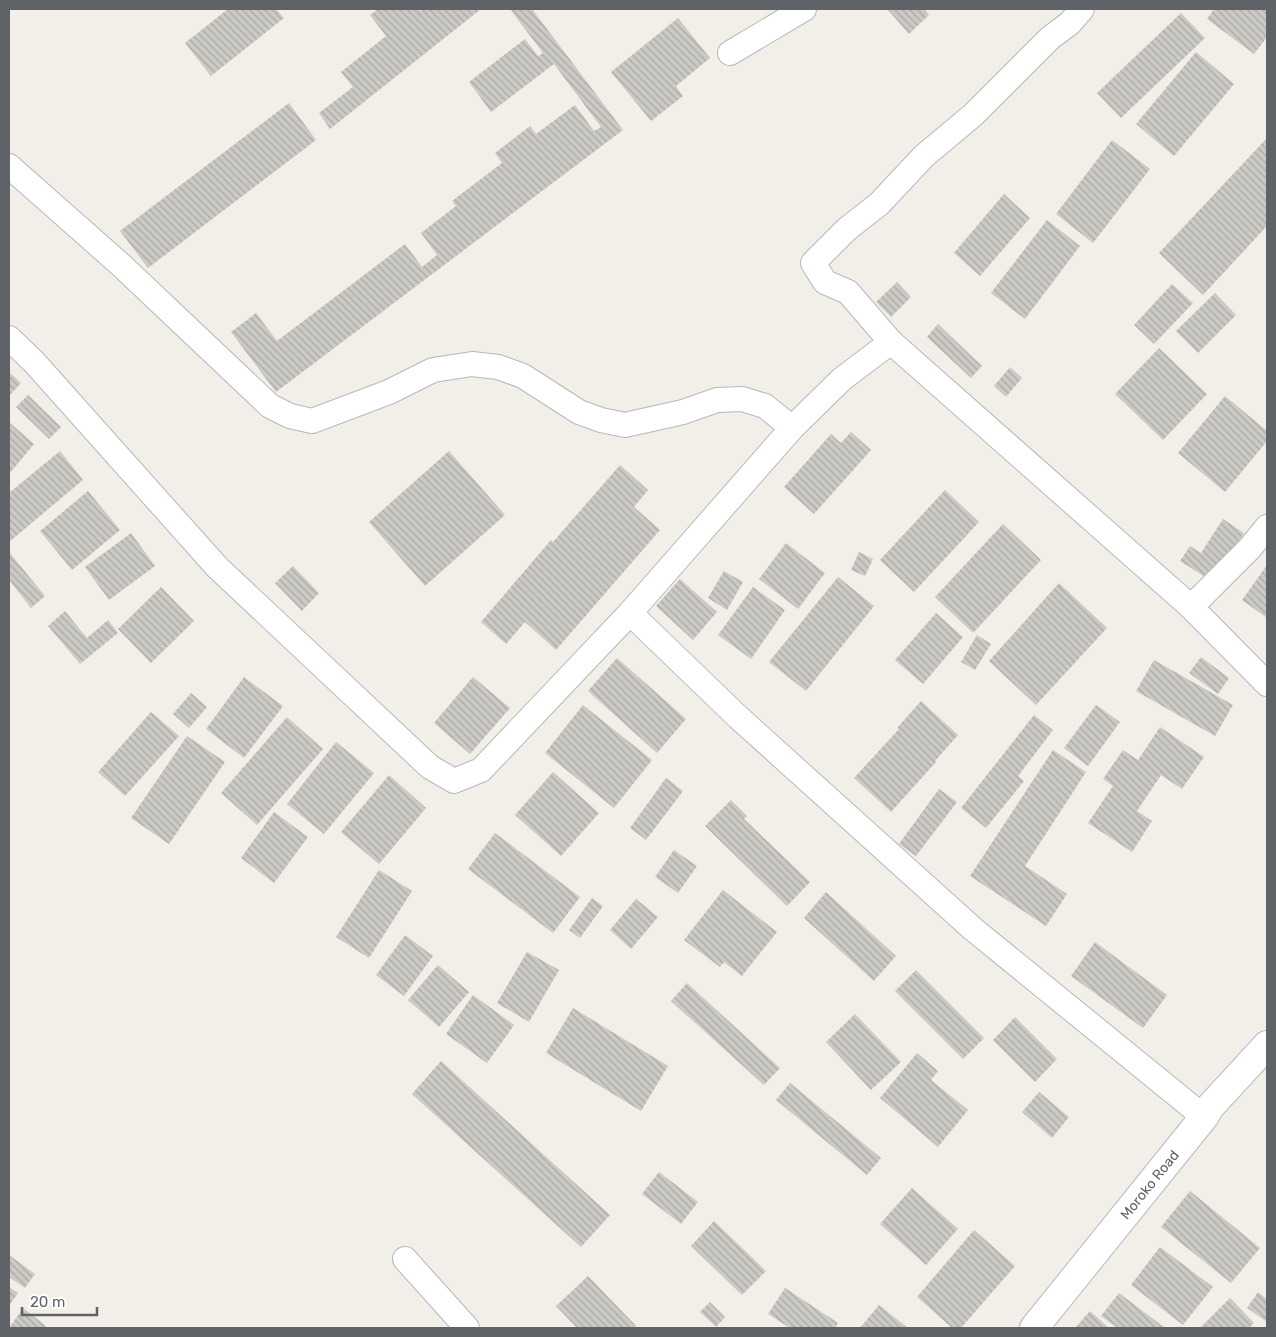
<svg xmlns="http://www.w3.org/2000/svg" width="1276" height="1337" viewBox="0 0 1276 1337" font-family="Rubik,sans-serif">
<style>
.building{fill:url(#building-back-hatch)}
.lines{fill:none;stroke-linecap:round;stroke-linejoin:round}
.street-casing{stroke:#b5b8bc;stroke-width:26}
.secondary-casing{stroke:#b6babf;stroke-width:30}
.street{stroke:#fff;stroke-width:24}
.secondary{stroke:#fff;stroke-width:28}
.labels{text-anchor:middle;dominant-baseline:central;stroke-width:4;stroke-linejoin:round;paint-order:stroke}
.street-label{font-size:14px;fill:#5f6368;stroke:#fff}
</style>
<defs>
<pattern id="building-back-hatch" width="6" height="6" patternUnits="userSpaceOnUse" patternTransform="scale(1.25)"><rect width="6" height="6" fill="#cccac5"/><path d="M-1 5l2 2M0 0l6 6M5-1l2 2" fill="none" stroke="#a9a8a4"/></pattern>
</defs>
<rect width="100%" height="100%" fill="#f1efe8"/>
<g class="building">
<path d="M 228,9 L 276,9 L 284,18 L 211,76 L 185,43 Z"/>
<path d="M 378,9 L 419,9 L 421,11 L 423,9 L 481,9 L 330,129 L 319,113 L 353,87 L 341,72 L 386,36 L 370,15 Z"/>
<path d="M 510,9 L 532,9 L 623,130 L 276,392 L 231,332 L 256,313 L 277,341 L 405,244 L 422,267 L 437,255 L 421,233 L 456,206 L 452,201 L 502,163 L 495,153 L 530,126 L 536,134 L 575,105 L 594,131 L 601,127 L 554,64 L 491,112 L 469,82 L 525,39 L 538,56 L 543,53 Z"/>
<path d="M 889,9 L 924,9 L 929,15 L 909,34 L 888,10 Z"/>
<path d="M 1214,9 L 1267,9 L 1267,37 L 1254,54 L 1207,19 Z"/>
<path d="M 1181,13 L 1205,38 L 1121,118 L 1097,93 Z"/>
<path d="M 678,18 L 710,58 L 676,86 L 683,96 L 651,121 L 611,72 Z"/>
<path d="M 1196,52 L 1234,84 L 1174,156 L 1136,124 Z"/>
<path d="M 289,103 L 316,140 L 148,268 L 120,231 Z"/>
<path d="M 1267,138 L 1267,226 L 1203,295 L 1159,253 Z"/>
<path d="M 1112,140 L 1150,169 L 1093,243 L 1056,214 Z"/>
<path d="M 1004,194 L 1030,218 L 980,276 L 954,253 Z"/>
<path d="M 1047,220 L 1080,246 L 1025,319 L 991,293 Z"/>
<path d="M 897,282 L 911,297 L 891,317 L 876,302 Z"/>
<path d="M 1172,284 L 1193,303 L 1154,344 L 1134,325 Z"/>
<path d="M 1215,293 L 1236,315 L 1198,353 L 1176,331 Z"/>
<path d="M 938,324 L 982,366 L 971,378 L 927,337 Z"/>
<path d="M 1159,348 L 1207,394 L 1163,440 L 1115,394 Z"/>
<path d="M 1010,367 L 1022,378 L 1006,397 L 994,386 Z"/>
<path d="M 9,372 L 21,383 L 9,396 Z"/>
<path d="M 28,395 L 61,427 L 49,439 L 16,407 Z"/>
<path d="M 1225,396 L 1267,431 L 1267,441 L 1225,492 L 1178,453 Z"/>
<path d="M 9,422 L 34,444 L 9,474 Z"/>
<path d="M 851,432 L 871,450 L 814,514 L 784,487 L 831,434 L 841,443 Z"/>
<path d="M 60,451 L 83,480 L 9,542 L 9,493 Z"/>
<path d="M 449,451 L 505,515 L 425,586 L 369,522 Z"/>
<path d="M 620,465 L 648,490 L 634,507 L 660,530 L 556,650 L 525,622 L 506,644 L 481,622 L 551,540 L 553,542 Z"/>
<path d="M 945,490 L 979,522 L 914,592 L 880,560 Z"/>
<path d="M 88,491 L 120,530 L 72,570 L 40,531 Z"/>
<path d="M 1223,519 L 1244,533 L 1213,582 L 1180,561 L 1190,546 L 1201,553 Z"/>
<path d="M 1003,524 L 1041,560 L 973,633 L 935,597 Z"/>
<path d="M 131,533 L 155,566 L 109,600 L 85,567 Z"/>
<path d="M 786,543 L 825,573 L 798,609 L 759,579 Z"/>
<path d="M 9,552 L 45,596 L 31,608 L 9,580 Z"/>
<path d="M 859,552 L 873,559 L 865,576 L 851,570 Z"/>
<path d="M 1267,565 L 1267,618 L 1242,600 Z"/>
<path d="M 293,566 L 319,593 L 302,611 L 275,583 Z"/>
<path d="M 724,571 L 743,582 L 727,610 L 708,598 Z"/>
<path d="M 838,577 L 874,606 L 806,691 L 769,662 Z"/>
<path d="M 680,579 L 717,612 L 693,640 L 656,606 Z"/>
<path d="M 1059,583 L 1107,628 L 1036,705 L 989,661 Z"/>
<path d="M 161,587 L 194,621 L 151,663 L 118,629 Z"/>
<path d="M 753,587 L 785,610 L 751,659 L 718,635 Z"/>
<path d="M 65,611 L 87,638 L 108,620 L 118,633 L 80,664 L 48,626 Z"/>
<path d="M 936,613 L 963,637 L 923,684 L 895,660 Z"/>
<path d="M 977,635 L 991,644 L 975,670 L 961,662 Z"/>
<path d="M 1201,657 L 1229,678 L 1218,694 L 1189,673 Z"/>
<path d="M 617,658 L 686,719 L 657,753 L 588,691 Z"/>
<path d="M 1154,660 L 1233,705 L 1215,736 L 1136,691 Z"/>
<path d="M 244,677 L 283,706 L 244,758 L 206,729 Z"/>
<path d="M 473,677 L 510,708 L 470,754 L 434,723 Z"/>
<path d="M 191,693 L 207,707 L 189,728 L 173,714 Z"/>
<path d="M 921,701 L 958,735 L 935,761 L 936,762 L 891,812 L 854,778 L 899,729 L 897,728 Z"/>
<path d="M 583,705 L 652,760 L 614,808 L 545,753 Z"/>
<path d="M 1096,705 L 1120,722 L 1088,766 L 1064,748 Z"/>
<path d="M 151,712 L 179,736 L 125,796 L 98,772 Z"/>
<path d="M 1034,715 L 1053,730 L 1018,776 L 1024,781 L 986,828 L 961,808 Z"/>
<path d="M 287,717 L 323,749 L 257,825 L 221,793 Z"/>
<path d="M 1160,727 L 1204,757 L 1182,789 L 1161,775 L 1137,811 L 1152,821 L 1132,852 L 1088,823 L 1113,786 L 1103,779 L 1123,750 L 1138,760 Z"/>
<path d="M 187,736 L 225,762 L 169,844 L 131,818 Z"/>
<path d="M 336,742 L 374,773 L 324,834 L 287,804 Z"/>
<path d="M 1053,750 L 1086,772 L 1025,866 L 1067,894 L 1046,926 L 970,876 Z"/>
<path d="M 553,772 L 599,813 L 561,856 L 515,815 Z"/>
<path d="M 389,775 L 426,808 L 379,864 L 341,832 Z"/>
<path d="M 666,778 L 683,791 L 646,840 L 630,828 Z"/>
<path d="M 939,789 L 957,802 L 916,856 L 899,844 Z"/>
<path d="M 731,800 L 747,816 L 744,819 L 810,882 L 787,906 L 705,826 Z"/>
<path d="M 274,812 L 308,837 L 274,883 L 241,858 Z"/>
<path d="M 495,833 L 580,897 L 553,933 L 468,869 Z"/>
<path d="M 674,850 L 697,866 L 678,893 L 655,877 Z"/>
<path d="M 379,870 L 412,891 L 369,958 L 336,937 Z"/>
<path d="M 723,890 L 777,932 L 742,976 L 724,962 L 720,967 L 684,940 Z"/>
<path d="M 826,892 L 896,956 L 874,981 L 804,918 Z"/>
<path d="M 592,898 L 603,906 L 580,938 L 569,930 Z"/>
<path d="M 636,899 L 658,917 L 631,949 L 610,930 Z"/>
<path d="M 405,935 L 433,956 L 404,996 L 376,975 Z"/>
<path d="M 1095,942 L 1167,995 L 1143,1028 L 1071,976 Z"/>
<path d="M 527,952 L 559,970 L 529,1022 L 497,1003 Z"/>
<path d="M 438,965 L 469,992 L 439,1027 L 408,1000 Z"/>
<path d="M 916,970 L 984,1038 L 963,1059 L 895,991 Z"/>
<path d="M 687,983 L 780,1068 L 764,1085 L 671,1001 Z"/>
<path d="M 473,995 L 514,1025 L 487,1063 L 446,1034 Z"/>
<path d="M 573,1008 L 668,1066 L 641,1111 L 546,1053 Z"/>
<path d="M 855,1014 L 901,1062 L 871,1090 L 826,1042 Z"/>
<path d="M 1015,1017 L 1057,1059 L 1035,1082 L 993,1040 Z"/>
<path d="M 917,1053 L 938,1071 L 931,1080 L 968,1110 L 938,1147 L 880,1098 Z"/>
<path d="M 441,1061 L 610,1215 L 581,1247 L 412,1094 Z"/>
<path d="M 790,1083 L 881,1158 L 867,1175 L 776,1100 Z"/>
<path d="M 1039,1092 L 1069,1117 L 1052,1138 L 1022,1112 Z"/>
<path d="M 659,1172 L 698,1202 L 681,1224 L 642,1194 Z"/>
<path d="M 912,1188 L 958,1229 L 926,1265 L 880,1224 Z"/>
<path d="M 1190,1191 L 1260,1248 L 1231,1283 L 1161,1227 Z"/>
<path d="M 714,1221 L 766,1271 L 742,1295 L 691,1246 Z"/>
<path d="M 974,1230 L 1015,1266 L 961,1328 L 952,1328 L 917,1297 Z"/>
<path d="M 1160,1247 L 1213,1287 L 1183,1325 L 1131,1285 Z"/>
<path d="M 9,1255 L 35,1274 L 25,1288 L 9,1277 Z"/>
<path d="M 588,1276 L 636,1326 L 634,1328 L 577,1328 L 556,1306 Z"/>
<path d="M 9,1287 L 18,1293 L 9,1306 Z"/>
<path d="M 785,1288 L 838,1323 L 835,1328 L 790,1328 L 768,1314 Z"/>
<path d="M 1258,1292 L 1267,1299 L 1267,1322 L 1247,1308 Z"/>
<path d="M 1119,1293 L 1165,1328 L 1117,1328 L 1101,1316 Z"/>
<path d="M 1230,1298 L 1254,1323 L 1249,1328 L 1200,1328 Z"/>
<path d="M 710,1302 L 725,1317 L 716,1327 L 700,1312 Z"/>
<path d="M 879,1305 L 908,1328 L 860,1328 Z"/>
<path d="M 23,1308 L 46,1326 L 44,1328 L 9,1328 Z"/>
<path d="M 1090,1311 L 1109,1328 L 1075,1328 Z"/>
</g>
<g class="lines">
<g class="street-casing">
<g id="street">
<path d="M 1082,9 L 1070,23 L 1050,38 L 973,115 L 924,156 L 879,204 L 847,229 L 813,263 L 825,282 L 848,292 L 891,342 L 1191,607 L 1267,684"/>
<path d="M 730,53 L 804,9"/>
<path d="M 9,166 L 121,265 L 270,406 L 290,416 L 312,421 L 389,392 L 433,370 L 472,364 L 498,367 L 523,376 L 579,412 L 601,420 L 625,425 L 683,412 L 717,400 L 742,399 L 765,406 L 792,428"/>
<path d="M 9,338 L 34,362 L 217,567 L 430,767 L 454,781 L 481,770 L 630,613 L 792,428 L 842,379 L 891,342"/>
<path d="M 1191,607 L 1250,548 L 1267,527"/>
<path d="M 630,613 L 738,717 L 973,929 L 1204,1117"/>
<path d="M 405,1259 L 467,1328"/>
</g>
</g>
<g class="secondary-casing">
<g id="secondary">
<path id="s1" d="M 1034,1328 L 1204,1117 L 1210,1107 L 1267,1045"/>
</g>
</g>
<use href="#street" class="street"/>
<use href="#secondary" class="secondary"/>
</g>
<g class="labels">
<g class="street-label">
<text stroke="none"><textPath href="#s1" startOffset="184">Moroko Road</textPath></text>
</g>
</g>
<rect width="1276" height="1337" fill="none" stroke="#5f6368" stroke-width="20"/>
<path d="M22 1307v8h75v-8" fill="none" stroke="#5f6368" stroke-width="2.5"/>
<text x="30" y="1307" font-size="15" fill="#5f6368" stroke="#ffffff" stroke-width="4" paint-order="stroke">20 m</text>
</svg>
